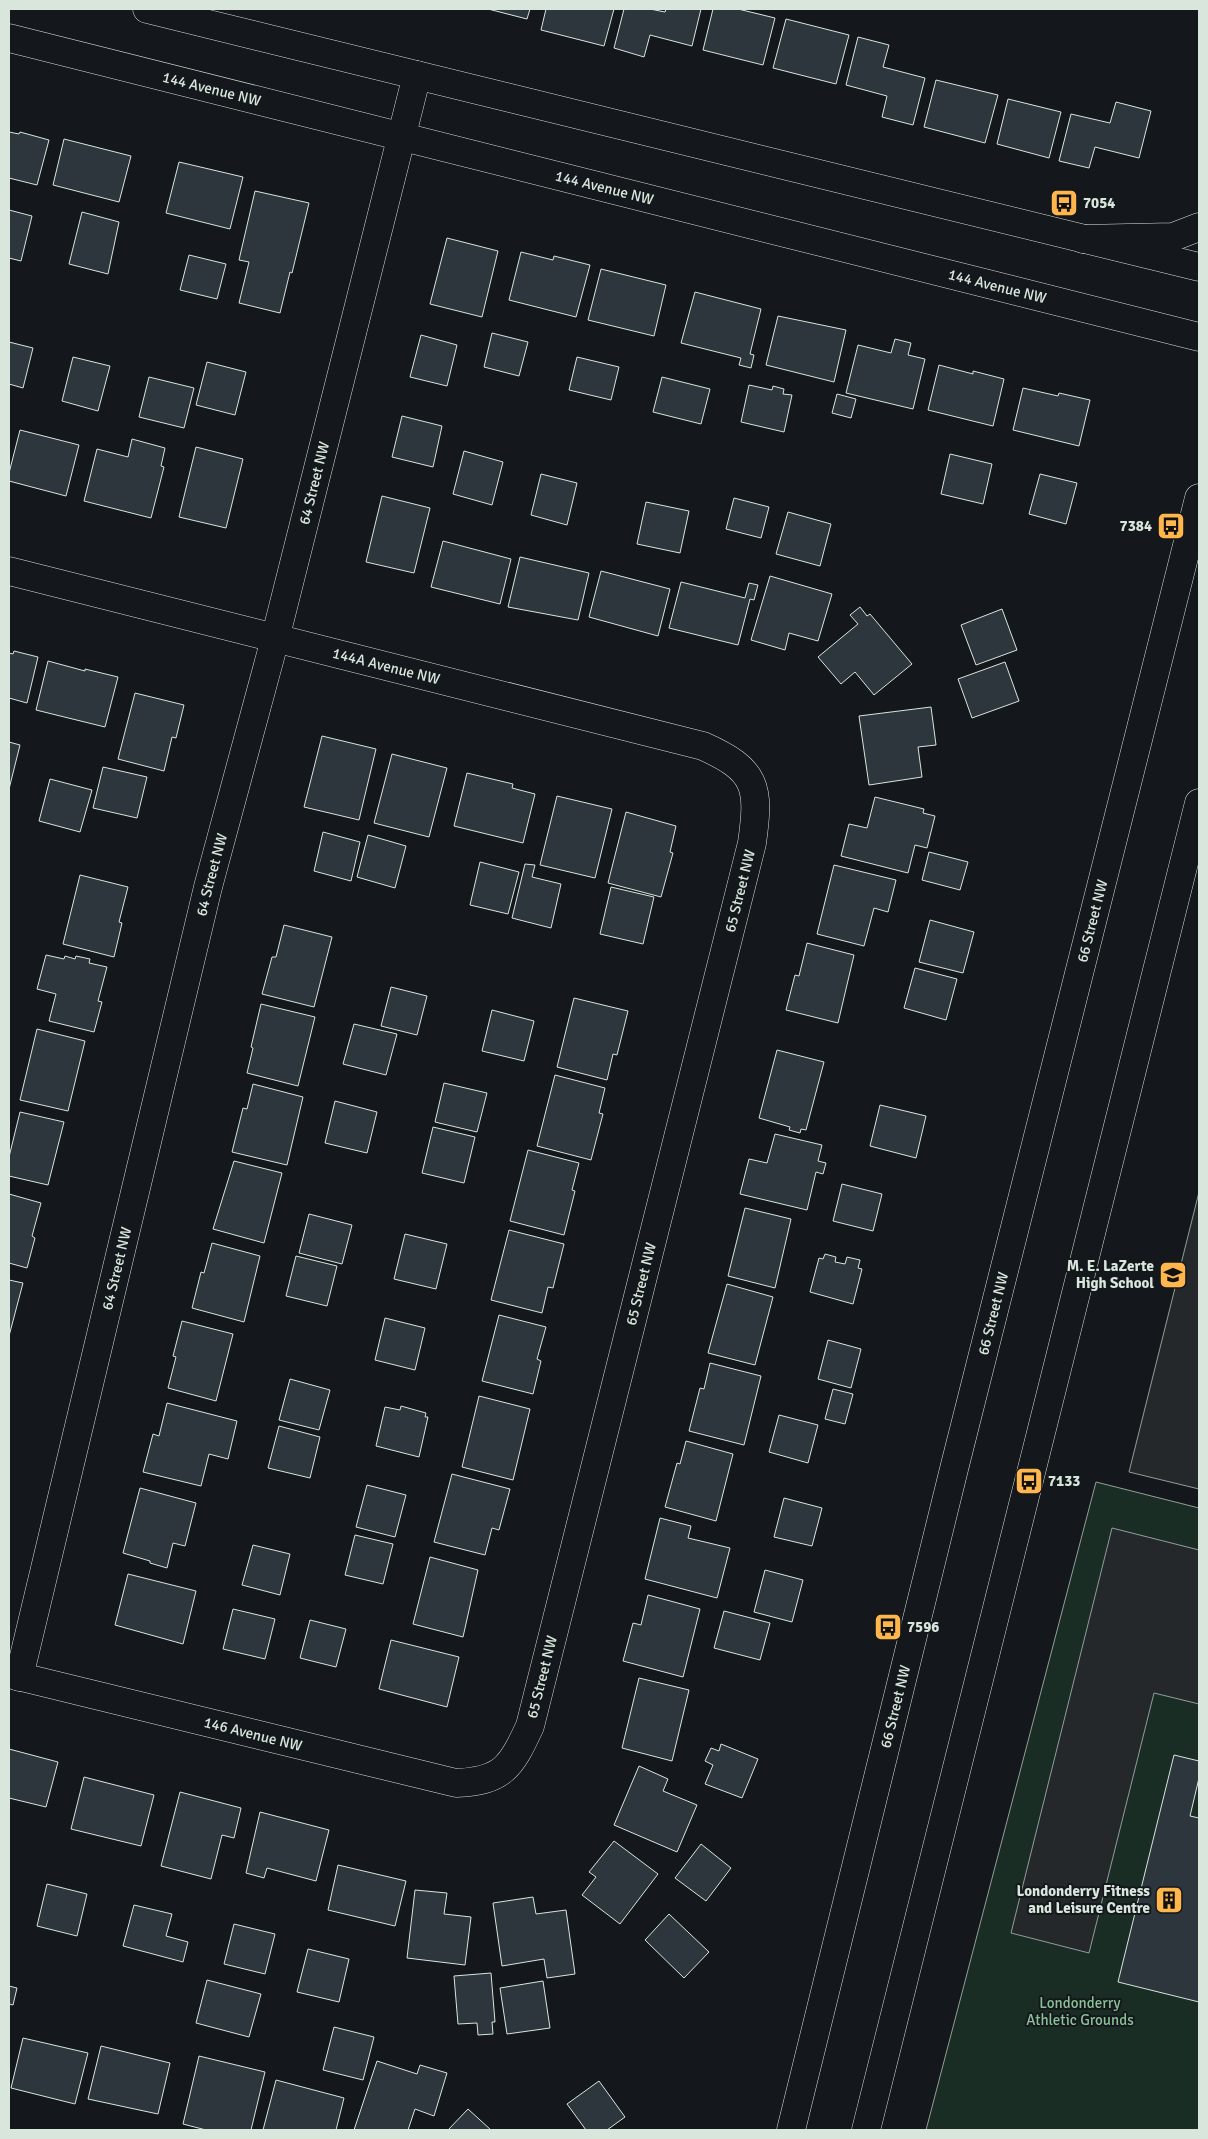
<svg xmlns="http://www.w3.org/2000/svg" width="1208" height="2139" viewBox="0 0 1208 2139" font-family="Signika,sans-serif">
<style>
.green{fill:#1a2d24;stroke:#939e99}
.parking{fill:#24282b;stroke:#939e99}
.building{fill:#2c363c;stroke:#d8e6dc}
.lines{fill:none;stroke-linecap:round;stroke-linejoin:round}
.minor-casing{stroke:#d8e6dc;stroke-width:29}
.major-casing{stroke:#d8e6dc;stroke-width:29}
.minor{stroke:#14181c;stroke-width:28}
.major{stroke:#14181c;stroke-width:28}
.labels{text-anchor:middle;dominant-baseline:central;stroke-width:4;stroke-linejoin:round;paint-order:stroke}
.street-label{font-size:15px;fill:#d8e6dc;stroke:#14181c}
.poi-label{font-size:15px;font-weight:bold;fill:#d8e6dc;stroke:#14181c;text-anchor:start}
.park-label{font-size:15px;fill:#8ac095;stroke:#14181c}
</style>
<rect width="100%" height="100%" fill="#14181c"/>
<path class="green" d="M 1096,1482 L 1199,1508 L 1199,2130 L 926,2130 Z"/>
<g class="parking">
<path d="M 1199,1192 L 1199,1489 L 1129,1472 Z"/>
<path d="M 1112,1528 L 1199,1550 L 1199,1704 L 1154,1693 L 1089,1953 L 1011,1933 Z"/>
</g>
<g class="building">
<path d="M 488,9 L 530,9 L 527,19 Z"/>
<path d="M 546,9 L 614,9 L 604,46 L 541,30 Z"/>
<path d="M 624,9 L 650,9 L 665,12 L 666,9 L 701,9 L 692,46 L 650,35 L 644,57 L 614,48 Z"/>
<path d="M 713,9 L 738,9 L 775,18 L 763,65 L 703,50 Z"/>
<path d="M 786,19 L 849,35 L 836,84 L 773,68 Z"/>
<path d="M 858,37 L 889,45 L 883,67 L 925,78 L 913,125 L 882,117 L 887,96 L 846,85 Z"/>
<path d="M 936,80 L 998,95 L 985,143 L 924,127 Z"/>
<path d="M 1008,99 L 1061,112 L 1049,158 L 997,144 Z"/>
<path d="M 1116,102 L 1151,111 L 1139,158 L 1095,147 L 1089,168 L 1059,161 L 1071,114 L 1110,123 Z"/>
<path d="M 9,132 L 19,134 L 20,132 L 49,140 L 37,185 L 9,178 Z"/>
<path d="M 64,139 L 131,156 L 119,202 L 53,185 Z"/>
<path d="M 179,162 L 243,177 L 230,229 L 166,213 Z"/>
<path d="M 255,191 L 309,203 L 292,273 L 290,272 L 280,313 L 239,303 L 249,262 L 239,260 Z"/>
<path d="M 9,210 L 32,216 L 21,261 L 9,258 Z"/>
<path d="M 82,212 L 119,222 L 108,274 L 69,264 Z"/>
<path d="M 447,238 L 498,251 L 482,317 L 430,304 Z"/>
<path d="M 521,252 L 553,260 L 554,256 L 590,265 L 576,317 L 509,300 Z"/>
<path d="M 189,255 L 226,264 L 217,299 L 180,290 Z"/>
<path d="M 601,269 L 666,285 L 654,336 L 588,320 Z"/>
<path d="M 695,292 L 761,309 L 750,354 L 754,355 L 751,368 L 739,365 L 741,358 L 681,343 Z"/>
<path d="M 778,316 L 846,330 L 834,382 L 766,365 Z"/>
<path d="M 492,333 L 528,342 L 519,376 L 484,367 Z"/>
<path d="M 421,335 L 457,345 L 447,386 L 410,377 Z"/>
<path d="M 895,339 L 911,343 L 908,355 L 925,359 L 913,409 L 846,393 L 858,345 L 891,353 Z"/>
<path d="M 9,342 L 33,348 L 23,388 L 9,384 Z"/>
<path d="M 73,357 L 110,366 L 98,411 L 62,401 Z"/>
<path d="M 577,357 L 619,367 L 611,400 L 569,390 Z"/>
<path d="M 207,362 L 246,372 L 235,415 L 196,405 Z"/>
<path d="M 939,365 L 973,374 L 973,371 L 1004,379 L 993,426 L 928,410 Z"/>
<path d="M 149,377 L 194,388 L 184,428 L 139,417 Z"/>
<path d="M 662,377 L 710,389 L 701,424 L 653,412 Z"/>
<path d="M 749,385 L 772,390 L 773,386 L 784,389 L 783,394 L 792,395 L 784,432 L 741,422 Z"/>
<path d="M 1023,388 L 1058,396 L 1059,393 L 1090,400 L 1079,446 L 1013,430 Z"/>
<path d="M 837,394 L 856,399 L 851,418 L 832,413 Z"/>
<path d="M 402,416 L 442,426 L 433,467 L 392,457 Z"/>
<path d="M 20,430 L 79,445 L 66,496 L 9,481 L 9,473 Z"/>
<path d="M 132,439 L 165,448 L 161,466 L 164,467 L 151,518 L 84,501 L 97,449 L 128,457 Z"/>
<path d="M 196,447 L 243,459 L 226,528 L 179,517 Z"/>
<path d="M 464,451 L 503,462 L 492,505 L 453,494 Z"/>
<path d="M 950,454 L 992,464 L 983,504 L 941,494 Z"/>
<path d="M 541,474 L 577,483 L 567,525 L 531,515 Z"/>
<path d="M 1040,474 L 1077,483 L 1066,524 L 1029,514 Z"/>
<path d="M 382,496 L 430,508 L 414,573 L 366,562 Z"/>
<path d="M 734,498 L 769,507 L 761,538 L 726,529 Z"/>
<path d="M 646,502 L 689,511 L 680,553 L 637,544 Z"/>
<path d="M 788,512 L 831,524 L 820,566 L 776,554 Z"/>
<path d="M 443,541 L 511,559 L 500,604 L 431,587 Z"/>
<path d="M 520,557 L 589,573 L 578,620 L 508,607 Z"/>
<path d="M 601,571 L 670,589 L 658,636 L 589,617 Z"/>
<path d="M 770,576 L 832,594 L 818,641 L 789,633 L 785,650 L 751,640 Z"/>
<path d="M 681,582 L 745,598 L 749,583 L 758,585 L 754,600 L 750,599 L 738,645 L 669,628 Z"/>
<path d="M 860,607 L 867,616 L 870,614 L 912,664 L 874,695 L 855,672 L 841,684 L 818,657 L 858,624 L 850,615 Z"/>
<path d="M 1002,609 L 1017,650 L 976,665 L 961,625 Z"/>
<path d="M 14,651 L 38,657 L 27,703 L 9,698 L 9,653 L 13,654 Z"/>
<path d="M 48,661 L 85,671 L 85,669 L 118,677 L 105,727 L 36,710 Z"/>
<path d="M 1005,662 L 1019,701 L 972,718 L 958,679 Z"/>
<path d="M 135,693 L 184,705 L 176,738 L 172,737 L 164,771 L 118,759 Z"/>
<path d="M 931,707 L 936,745 L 918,747 L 922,777 L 869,785 L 859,716 Z"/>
<path d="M 322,736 L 376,749 L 359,820 L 304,807 Z"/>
<path d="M 9,742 L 20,745 L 9,789 Z"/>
<path d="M 392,754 L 447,768 L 429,837 L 374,823 Z"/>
<path d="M 103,767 L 147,777 L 137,818 L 93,808 Z"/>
<path d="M 467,773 L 513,784 L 512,788 L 535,794 L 523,843 L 454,826 Z"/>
<path d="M 50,779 L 92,790 L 80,832 L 39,821 Z"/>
<path d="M 557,796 L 612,809 L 595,878 L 540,865 Z"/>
<path d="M 875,797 L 924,809 L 923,813 L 935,816 L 927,848 L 915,845 L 908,873 L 841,856 L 849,824 L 867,828 Z"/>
<path d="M 626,812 L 676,826 L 670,852 L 673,853 L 661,897 L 608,883 Z"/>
<path d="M 323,832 L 360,842 L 351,881 L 314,871 Z"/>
<path d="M 368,835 L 406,846 L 395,888 L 357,877 Z"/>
<path d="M 929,852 L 968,862 L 960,890 L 922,880 Z"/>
<path d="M 480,862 L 519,872 L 508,914 L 470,905 Z"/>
<path d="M 525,864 L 535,865 L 532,877 L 561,884 L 551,928 L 512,918 Z"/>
<path d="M 834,865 L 896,880 L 888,912 L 874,908 L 864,946 L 817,934 Z"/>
<path d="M 80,875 L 128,887 L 119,922 L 122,923 L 114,957 L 63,944 Z"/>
<path d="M 611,887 L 654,897 L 643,944 L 600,934 Z"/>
<path d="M 930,920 L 974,932 L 963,973 L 919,962 Z"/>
<path d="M 284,925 L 332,937 L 314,1007 L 262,994 L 272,957 L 276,957 Z"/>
<path d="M 807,943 L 854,955 L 838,1023 L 786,1010 L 795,975 L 799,976 Z"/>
<path d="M 46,955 L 64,959 L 65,956 L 75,959 L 76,956 L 90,959 L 89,963 L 107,967 L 98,1001 L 102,1002 L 94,1032 L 49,1021 L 56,994 L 37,989 Z"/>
<path d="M 915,968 L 957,979 L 946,1020 L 904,1008 Z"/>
<path d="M 391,987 L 427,996 L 417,1035 L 381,1026 Z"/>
<path d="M 574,998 L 628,1011 L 617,1055 L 613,1054 L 607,1080 L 557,1067 Z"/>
<path d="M 261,1004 L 315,1017 L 298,1086 L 247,1073 L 253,1048 L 251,1047 Z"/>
<path d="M 492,1010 L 534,1021 L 524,1061 L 482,1051 Z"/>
<path d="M 354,1024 L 397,1034 L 386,1075 L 343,1064 Z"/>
<path d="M 37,1029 L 85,1041 L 68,1111 L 20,1100 Z"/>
<path d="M 777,1050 L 824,1062 L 806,1130 L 801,1129 L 800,1133 L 789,1130 L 790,1127 L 759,1118 Z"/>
<path d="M 555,1075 L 605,1088 L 599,1113 L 603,1114 L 591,1160 L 537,1146 Z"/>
<path d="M 444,1083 L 487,1093 L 477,1132 L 435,1122 Z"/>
<path d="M 253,1084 L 303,1097 L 287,1165 L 232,1152 L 243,1108 L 247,1109 Z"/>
<path d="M 335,1101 L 377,1112 L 367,1153 L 325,1143 Z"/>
<path d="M 880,1105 L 926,1116 L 916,1158 L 870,1146 Z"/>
<path d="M 20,1112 L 64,1122 L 48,1185 L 9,1176 L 9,1157 Z"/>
<path d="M 433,1127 L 475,1137 L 464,1183 L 422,1173 Z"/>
<path d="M 775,1134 L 822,1145 L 818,1161 L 826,1163 L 823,1174 L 816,1172 L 807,1210 L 740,1194 L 749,1159 L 767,1163 Z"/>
<path d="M 528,1150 L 579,1163 L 572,1190 L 575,1191 L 564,1235 L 510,1221 Z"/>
<path d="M 234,1161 L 282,1173 L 264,1243 L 213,1229 Z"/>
<path d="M 842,1184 L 882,1194 L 873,1231 L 833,1221 Z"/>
<path d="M 9,1194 L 41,1203 L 32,1236 L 35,1238 L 27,1268 L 9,1263 Z"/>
<path d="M 745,1208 L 791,1219 L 775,1288 L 728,1276 Z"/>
<path d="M 309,1214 L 352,1225 L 342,1264 L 299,1253 Z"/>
<path d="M 509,1230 L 564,1244 L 553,1288 L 548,1287 L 542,1313 L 491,1300 Z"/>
<path d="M 405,1234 L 447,1244 L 436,1289 L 394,1279 Z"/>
<path d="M 212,1243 L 260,1256 L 244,1322 L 192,1308 L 201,1272 L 204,1273 Z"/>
<path d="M 825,1254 L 836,1257 L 835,1262 L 845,1264 L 847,1257 L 860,1260 L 858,1268 L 862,1269 L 853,1304 L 810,1292 L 819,1258 L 823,1259 Z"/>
<path d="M 296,1256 L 337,1266 L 327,1306 L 286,1296 Z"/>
<path d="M 9,1280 L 23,1283 L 9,1336 Z"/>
<path d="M 727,1284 L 773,1297 L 755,1365 L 708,1353 Z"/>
<path d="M 499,1315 L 546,1327 L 537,1359 L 541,1361 L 533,1394 L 482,1381 Z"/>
<path d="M 385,1318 L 425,1328 L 415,1370 L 375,1360 Z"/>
<path d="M 182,1321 L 233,1334 L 216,1401 L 168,1388 L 176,1357 L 173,1356 Z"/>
<path d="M 828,1340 L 861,1349 L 851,1388 L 818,1379 Z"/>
<path d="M 710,1363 L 761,1376 L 744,1445 L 689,1431 L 700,1388 L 704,1389 Z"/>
<path d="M 290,1379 L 330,1390 L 319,1430 L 279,1420 Z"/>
<path d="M 833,1389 L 853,1394 L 845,1424 L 825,1419 Z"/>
<path d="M 479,1396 L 530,1409 L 513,1480 L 462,1467 Z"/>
<path d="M 167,1403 L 237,1421 L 228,1459 L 209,1454 L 201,1486 L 143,1472 L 153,1434 L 159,1436 Z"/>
<path d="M 401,1406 L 426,1413 L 425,1417 L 428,1417 L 419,1457 L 376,1446 L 385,1407 L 400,1410 Z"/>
<path d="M 779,1415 L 818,1425 L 808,1463 L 769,1452 Z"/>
<path d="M 279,1426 L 320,1437 L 310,1478 L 268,1468 Z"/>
<path d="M 686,1441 L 733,1454 L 716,1521 L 665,1507 L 677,1463 L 680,1464 Z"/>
<path d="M 452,1474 L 510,1489 L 499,1530 L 492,1528 L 485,1555 L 434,1542 Z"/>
<path d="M 367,1485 L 406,1495 L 395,1537 L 356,1527 Z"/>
<path d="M 140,1488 L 196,1503 L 185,1546 L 173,1543 L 167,1568 L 150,1563 L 150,1561 L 123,1553 Z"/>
<path d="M 784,1498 L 822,1508 L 812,1546 L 774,1537 Z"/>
<path d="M 660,1518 L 691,1526 L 688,1538 L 730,1548 L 717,1598 L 645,1579 Z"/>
<path d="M 355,1535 L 393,1544 L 383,1584 L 345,1575 Z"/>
<path d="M 253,1545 L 290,1554 L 280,1595 L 242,1585 Z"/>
<path d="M 430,1557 L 478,1570 L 463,1637 L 413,1624 Z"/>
<path d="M 765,1570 L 803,1580 L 792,1622 L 754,1612 Z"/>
<path d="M 128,1574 L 196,1591 L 183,1644 L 115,1625 Z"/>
<path d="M 648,1595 L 700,1609 L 683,1677 L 623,1661 L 633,1623 L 641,1625 Z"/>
<path d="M 233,1609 L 275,1619 L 265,1659 L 223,1649 Z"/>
<path d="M 724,1611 L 770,1623 L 760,1660 L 714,1648 Z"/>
<path d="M 310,1620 L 346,1629 L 336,1667 L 300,1658 Z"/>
<path d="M 391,1640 L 459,1657 L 447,1707 L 379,1689 Z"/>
<path d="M 639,1678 L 689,1690 L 672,1761 L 622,1748 Z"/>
<path d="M 721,1744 L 758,1759 L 742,1798 L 705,1784 L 713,1765 L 705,1761 L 711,1748 L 719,1751 Z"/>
<path d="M 9,1749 L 58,1762 L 46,1807 L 9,1798 Z"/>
<path d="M 1174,1755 L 1199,1761 L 1199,1778 L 1190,1816 L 1199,1818 L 1199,2002 L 1118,1982 Z"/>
<path d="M 639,1766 L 668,1779 L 663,1791 L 697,1805 L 677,1852 L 614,1825 Z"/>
<path d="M 84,1777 L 154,1795 L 141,1846 L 71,1829 Z"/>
<path d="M 180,1792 L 241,1808 L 234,1838 L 222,1835 L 211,1879 L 161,1866 Z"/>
<path d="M 260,1812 L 329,1830 L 316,1881 L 267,1868 L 264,1878 L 246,1873 Z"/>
<path d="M 614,1841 L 658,1874 L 620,1924 L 582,1895 L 596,1877 L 589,1872 Z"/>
<path d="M 701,1844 L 731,1868 L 706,1901 L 675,1878 Z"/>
<path d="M 338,1865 L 406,1881 L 395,1926 L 328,1910 Z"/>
<path d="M 47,1884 L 87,1894 L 77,1936 L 37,1926 Z"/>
<path d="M 415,1890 L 447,1893 L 444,1914 L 471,1917 L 465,1965 L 407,1958 Z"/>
<path d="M 533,1897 L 536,1914 L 566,1910 L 575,1974 L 547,1978 L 544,1959 L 502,1966 L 493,1903 Z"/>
<path d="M 134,1905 L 172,1914 L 166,1936 L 188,1942 L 183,1962 L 123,1946 Z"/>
<path d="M 669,1914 L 709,1952 L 684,1978 L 645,1940 Z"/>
<path d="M 234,1924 L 275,1934 L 265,1974 L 224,1964 Z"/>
<path d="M 308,1949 L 349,1959 L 339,2002 L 297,1992 Z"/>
<path d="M 491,1973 L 495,2022 L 492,2022 L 493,2034 L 478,2035 L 477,2023 L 458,2024 L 454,1976 Z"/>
<path d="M 207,1980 L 261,1994 L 249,2037 L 196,2023 Z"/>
<path d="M 543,1981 L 550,2028 L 507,2034 L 500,1988 Z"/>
<path d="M 9,1986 L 17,1988 L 13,2005 L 9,2004 Z"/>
<path d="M 334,2027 L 374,2037 L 363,2080 L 323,2070 Z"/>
<path d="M 23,2038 L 88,2053 L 75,2104 L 11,2088 Z"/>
<path d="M 101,2046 L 170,2063 L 158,2114 L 88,2099 Z"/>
<path d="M 199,2056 L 265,2072 L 251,2130 L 206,2130 L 183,2124 Z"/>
<path d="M 377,2061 L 417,2074 L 420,2065 L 447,2073 L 434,2116 L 415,2109 L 408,2130 L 354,2130 Z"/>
<path d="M 276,2080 L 344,2098 L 336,2130 L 263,2130 Z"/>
<path d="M 599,2081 L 625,2117 L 607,2130 L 586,2130 L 567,2104 Z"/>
<path d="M 468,2109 L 491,2130 L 448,2130 Z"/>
</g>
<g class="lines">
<g class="minor-casing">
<g id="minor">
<path d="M 147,9 L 1199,267"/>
<path id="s1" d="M 9,38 L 1199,337"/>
<path id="s2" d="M 9,571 L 703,746 C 757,770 760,787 752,843 L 530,1726 C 511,1767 503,1781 456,1783 L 9,1674"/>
<path id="s3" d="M 19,1677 L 208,887 L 275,639 L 417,75"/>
</g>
</g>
<g class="major-casing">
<g id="major">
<path d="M 1083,239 L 1173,237 L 1199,227"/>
<path id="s4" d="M 791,2130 L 955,1465 L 1199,498"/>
<path d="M 866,2130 L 1199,803"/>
</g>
</g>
<use href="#minor" class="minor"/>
<use href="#major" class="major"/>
</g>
<defs>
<g id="bus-square" transform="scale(1.4375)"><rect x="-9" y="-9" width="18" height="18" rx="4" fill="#ffb74d" stroke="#14181c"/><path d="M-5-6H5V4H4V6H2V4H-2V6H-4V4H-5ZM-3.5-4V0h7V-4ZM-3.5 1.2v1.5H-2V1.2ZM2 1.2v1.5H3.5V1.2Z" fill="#111"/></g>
<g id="school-square" transform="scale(1.4375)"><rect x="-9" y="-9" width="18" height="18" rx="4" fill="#ffb74d" stroke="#14181c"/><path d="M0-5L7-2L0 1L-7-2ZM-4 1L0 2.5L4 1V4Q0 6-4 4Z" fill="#111"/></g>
<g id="building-square" transform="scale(1.4375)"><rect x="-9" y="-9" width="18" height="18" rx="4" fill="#ffb74d" stroke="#14181c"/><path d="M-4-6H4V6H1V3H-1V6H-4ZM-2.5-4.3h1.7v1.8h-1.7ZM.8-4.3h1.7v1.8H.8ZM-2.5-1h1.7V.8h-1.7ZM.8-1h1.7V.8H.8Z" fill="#111"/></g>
</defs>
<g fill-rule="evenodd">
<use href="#bus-square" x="1064" y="203"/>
<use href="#bus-square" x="1171" y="526"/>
<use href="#school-square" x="1173" y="1275"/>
<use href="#bus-square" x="1029" y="1481"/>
<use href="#bus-square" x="888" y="1627"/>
<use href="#building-square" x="1169" y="1900"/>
</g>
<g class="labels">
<g class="street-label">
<text stroke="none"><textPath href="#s1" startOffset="209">144 Avenue NW</textPath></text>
<text stroke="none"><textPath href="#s1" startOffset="614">144 Avenue NW</textPath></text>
<text stroke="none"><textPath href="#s1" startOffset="1019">144 Avenue NW</textPath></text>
<text stroke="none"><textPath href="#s3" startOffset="1230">64 Street NW</textPath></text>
<text stroke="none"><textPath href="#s2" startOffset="389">144A Avenue NW</textPath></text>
<text stroke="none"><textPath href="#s3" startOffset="825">64 Street NW</textPath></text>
<text transform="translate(740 891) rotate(-76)">65 Street NW</text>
<text stroke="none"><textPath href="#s4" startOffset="1246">66 Street NW</textPath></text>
<text stroke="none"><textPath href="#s3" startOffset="420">64 Street NW</textPath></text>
<text transform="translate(641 1284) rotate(-76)">65 Street NW</text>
<text stroke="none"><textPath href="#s4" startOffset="841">66 Street NW</textPath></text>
<text transform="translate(542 1677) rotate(-76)">65 Street NW</text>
<text stroke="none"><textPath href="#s4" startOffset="436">66 Street NW</textPath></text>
<text transform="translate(253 1734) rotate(14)">146 Avenue NW</text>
</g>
<g class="poi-label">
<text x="1083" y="203">7054</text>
<text x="1152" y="526" text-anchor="end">7384</text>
<text x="1154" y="1266" text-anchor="end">M. E. LaZerte<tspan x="1154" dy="17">High School</tspan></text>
<text x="1048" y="1481">7133</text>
<text x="907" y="1627">7596</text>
<text x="1150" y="1891" text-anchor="end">Londonderry Fitness<tspan x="1150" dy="17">and Leisure Centre</tspan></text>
</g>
<g class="park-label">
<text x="1080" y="2003">Londonderry<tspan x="1080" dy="17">Athletic Grounds</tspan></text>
</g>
</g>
<rect width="1208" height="2139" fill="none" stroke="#d8e6dc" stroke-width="20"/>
</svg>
